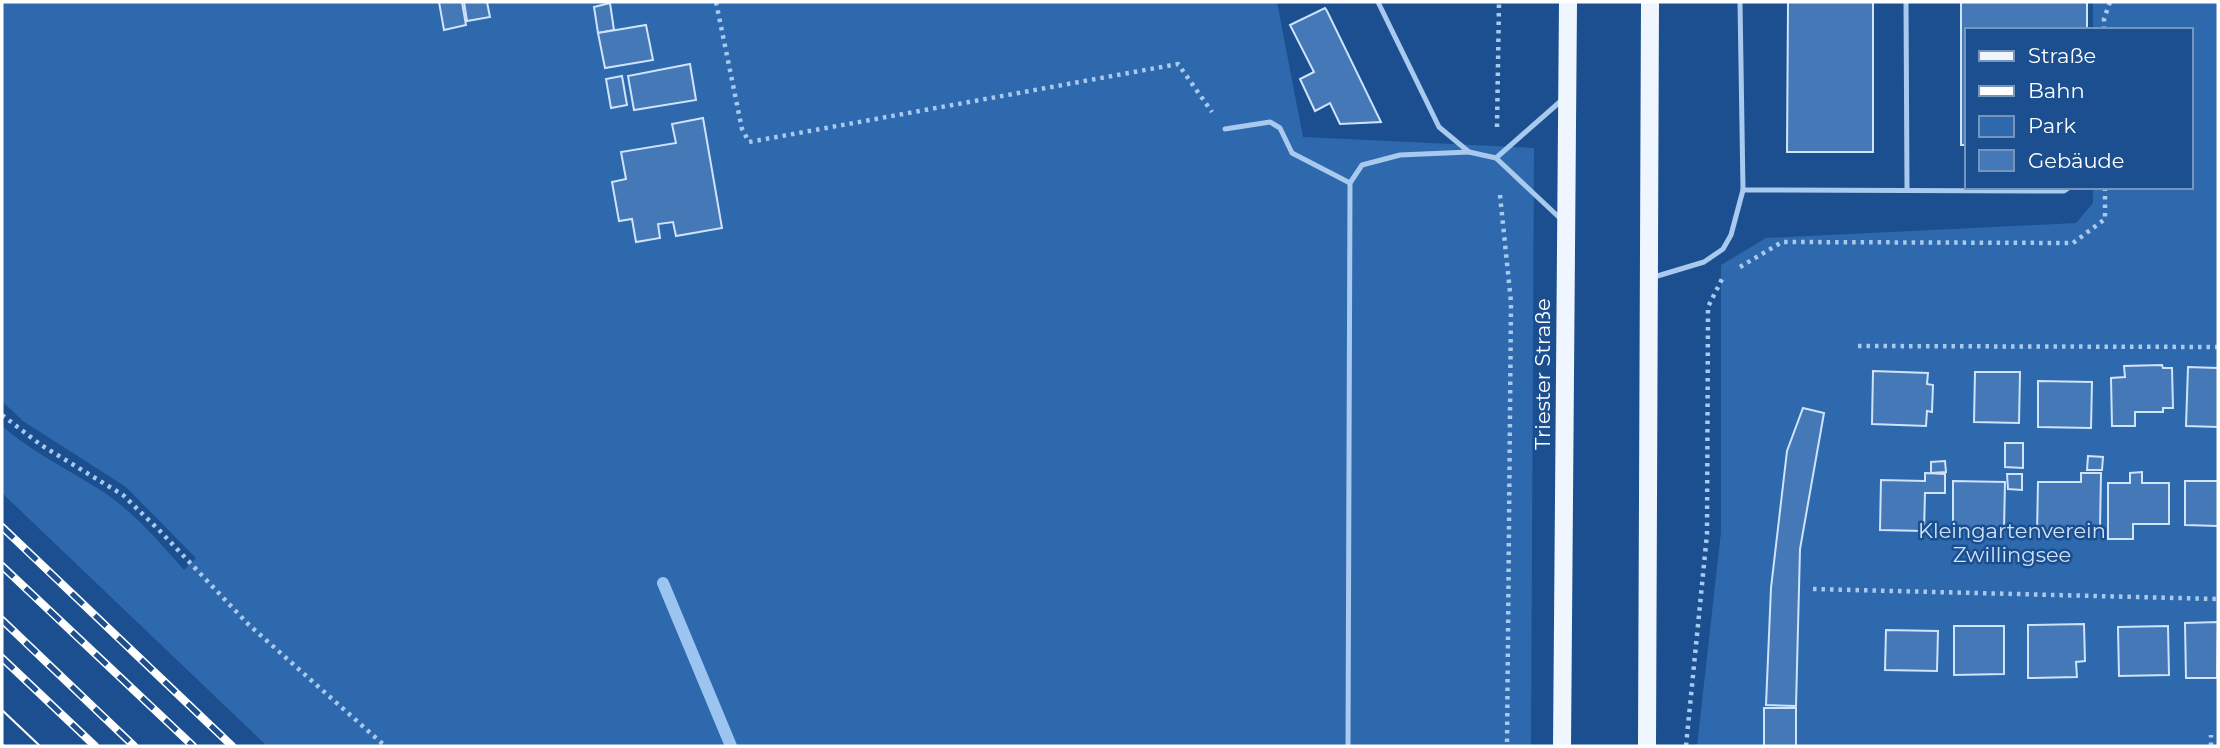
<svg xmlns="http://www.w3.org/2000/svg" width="2220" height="748" viewBox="0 0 2220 748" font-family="Montserrat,sans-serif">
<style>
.green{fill:#2e69ad}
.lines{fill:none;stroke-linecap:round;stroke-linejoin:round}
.stream{stroke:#9cc4f0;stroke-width:12}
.building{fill:#4478b7;stroke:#cfe3fa;stroke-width:2}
.path{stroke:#a9c9ee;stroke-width:4.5;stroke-dasharray:3.5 5;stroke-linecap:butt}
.lane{stroke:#a9c9ee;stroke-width:5}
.primary{stroke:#f0f6ff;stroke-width:18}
.tram{stroke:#fff;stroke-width:2}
.rail-casing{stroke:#fff;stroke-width:8}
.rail{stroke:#1b4f8f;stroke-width:5;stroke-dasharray:16;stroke-linecap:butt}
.labels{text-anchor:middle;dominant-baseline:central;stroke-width:5;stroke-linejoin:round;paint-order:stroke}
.street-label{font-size:21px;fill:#fff;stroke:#1b4f8f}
.park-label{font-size:21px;fill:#cfe3fa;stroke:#1b4f8f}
</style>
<rect width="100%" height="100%" fill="#1b4f8f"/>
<g class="green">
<path d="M 2,2 L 1277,2 L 1303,137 L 1534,148 L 1531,746 L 267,746 L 2,493 L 2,426 C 32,452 69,470 102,491 C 134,512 159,542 184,570 L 196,558 L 126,487 L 23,421 L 2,401 Z"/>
<path d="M 2093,2 L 2218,2 L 2218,746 L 1697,746 L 1721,532 L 1721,265 L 1766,238 L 2076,223 L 2093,203 L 2093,187 L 2190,187 L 2190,30 L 2093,30 Z"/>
</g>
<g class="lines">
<path class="stream" d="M 663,583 L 731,746"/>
</g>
<g class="building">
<path d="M 439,2 L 462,2 L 466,25 L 444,30 Z"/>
<path d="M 464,2 L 487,2 L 490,17 L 467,21 Z"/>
<path d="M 1788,2 L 1873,2 L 1873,152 L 1787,152 Z"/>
<path d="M 1961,2 L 2087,2 L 2087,30 L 1966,30 L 1966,145 L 1961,145 Z"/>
<path d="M 610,3 L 614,30 L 598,33 L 594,7 Z"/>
<path d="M 1325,8 L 1327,11 L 1381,122 L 1340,124 L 1330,103 L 1315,111 L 1300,79 L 1314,72 L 1290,25 Z"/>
<path d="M 646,25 L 653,60 L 605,68 L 598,33 Z"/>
<path d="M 690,64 L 696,100 L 634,110 L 628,76 Z"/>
<path d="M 622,76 L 627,105 L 611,108 L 606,79 Z"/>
<path d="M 703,118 L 722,228 L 676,236 L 673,222 L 658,224 L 660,238 L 636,242 L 632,219 L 619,221 L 612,182 L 626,179 L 621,152 L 676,143 L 672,124 Z"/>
<path d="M 2162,365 L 2163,368 L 2172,368 L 2173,408 L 2163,408 L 2163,412 L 2135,412 L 2135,426 L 2112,426 L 2111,378 L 2125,377 L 2124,366 Z"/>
<path d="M 2188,367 L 2218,368 L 2218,427 L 2186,426 Z"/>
<path d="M 1873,371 L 1928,373 L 1927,384 L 1933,385 L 1932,412 L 1927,411 L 1926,426 L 1872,424 Z"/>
<path d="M 1975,372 L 2020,372 L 2019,423 L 1974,422 Z"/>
<path d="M 2038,381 L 2092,382 L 2091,428 L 2038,427 Z"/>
<path d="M 1803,408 L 1824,413 L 1800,549 L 1796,706 L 1766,705 L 1771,588 L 1787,451 Z"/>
<path d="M 2005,443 L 2023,443 L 2023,468 L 2005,467 Z"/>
<path d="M 2088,456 L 2103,457 L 2102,470 L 2087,470 Z"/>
<path d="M 1945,461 L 1946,472 L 1931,473 L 1931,462 Z"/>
<path d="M 2142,472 L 2142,483 L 2169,483 L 2169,524 L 2133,524 L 2133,539 L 2108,539 L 2108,483 L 2130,483 L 2130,473 Z"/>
<path d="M 1925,473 L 1945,474 L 1945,493 L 1925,493 L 1924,531 L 1880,530 L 1881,480 L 1925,481 Z"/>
<path d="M 2081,473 L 2101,473 L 2100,528 L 2065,528 L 2065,534 L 2037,534 L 2038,482 L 2081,482 Z"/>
<path d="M 2007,474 L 2022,474 L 2022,490 L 2008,489 Z"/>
<path d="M 1953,481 L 2005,482 L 2004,530 L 1953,530 Z"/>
<path d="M 2185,481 L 2218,481 L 2218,526 L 2185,525 Z"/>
<path d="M 2218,622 L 2217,678 L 2186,678 L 2185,623 Z"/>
<path d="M 2084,624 L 2085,661 L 2076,662 L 2077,677 L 2028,678 L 2028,625 Z"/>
<path d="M 1954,626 L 2004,626 L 2004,674 L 1954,675 Z"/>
<path d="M 2168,626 L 2169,675 L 2119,676 L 2118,627 Z"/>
<path d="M 1886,630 L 1938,631 L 1937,671 L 1885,670 Z"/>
<rect x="1764" y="708" width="32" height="38"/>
</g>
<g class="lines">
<g class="path">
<path d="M 716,2 L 742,129 L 749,142 L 1178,64 L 1212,112"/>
<path d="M 2104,30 L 2104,19 L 2110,2"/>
<path d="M 1497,127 L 1499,2"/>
<path d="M 1500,195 L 1511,302 L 1507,746"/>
<path d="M 1740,267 L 1782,242 L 2073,243 L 2105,219 L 2105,187"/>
<path d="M 1858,346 L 2218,347"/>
<path d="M 2,415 L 41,445 L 123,495 L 159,530 L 248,624 L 385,746"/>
<path d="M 1813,589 L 2218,599"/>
<path d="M 1686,746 L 1707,534 L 1708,307 L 1722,279"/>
<path d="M 2211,746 L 2211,735"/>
</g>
<g class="lane">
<path d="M 1378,2 L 1439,127 L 1469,152 L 1496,158 L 1563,221"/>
<path d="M 1906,2 L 1907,190"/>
<path d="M 1225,129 L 1270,122 L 1280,128 L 1292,153 L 1350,183"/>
<path d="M 1496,158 L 1562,100"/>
<path d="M 1743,190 L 2064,191 L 2070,187"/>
<path d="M 1654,277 L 1704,262 L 1723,249 L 1731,235 L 1743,190 L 1740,2"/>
<path d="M 1348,746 L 1350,183 L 1362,165 L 1400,155 L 1469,152"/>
</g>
<g class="primary">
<path d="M 1562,746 L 1568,2"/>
<path d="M 1647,746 L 1650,2"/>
</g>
<g class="tram">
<path d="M 2,710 L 40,746"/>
<path d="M 2,744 L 4,746"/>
</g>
<g class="rail-casing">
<g id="rail">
<path d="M 2,527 L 232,746"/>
<path d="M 2,566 L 193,746"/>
<path d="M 2,620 L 134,746"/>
<path d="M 2,658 L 95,746"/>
</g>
</g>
<use href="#rail" class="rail"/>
</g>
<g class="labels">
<g class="street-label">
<text transform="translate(1542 374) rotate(-90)">Triester Straße</text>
</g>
<g class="park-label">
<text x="2012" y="530">Kleingartenverein<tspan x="2012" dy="24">Zwillingsee</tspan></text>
</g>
</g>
<rect width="2220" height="748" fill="none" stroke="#ffffff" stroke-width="7"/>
<rect x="1965" y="28" width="228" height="161" fill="#1b4f8f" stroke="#7695bc" stroke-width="2"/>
<rect x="1979" y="51" width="35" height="10" fill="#f0f6ff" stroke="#7695bc" stroke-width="2"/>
<text x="2028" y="63" font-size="21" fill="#ffffff">Straße</text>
<rect x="1979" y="86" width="35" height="10" fill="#ffffff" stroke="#7695bc" stroke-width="2"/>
<text x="2028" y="98" font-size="21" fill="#ffffff">Bahn</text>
<rect x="1979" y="116" width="35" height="21" fill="#2e69ad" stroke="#7695bc" stroke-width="2"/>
<text x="2028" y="133" font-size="21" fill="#ffffff">Park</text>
<rect x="1979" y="150" width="35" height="21" fill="#4478b7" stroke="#7695bc" stroke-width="2"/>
<text x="2028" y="168" font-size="21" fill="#ffffff">Gebäude</text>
</svg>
